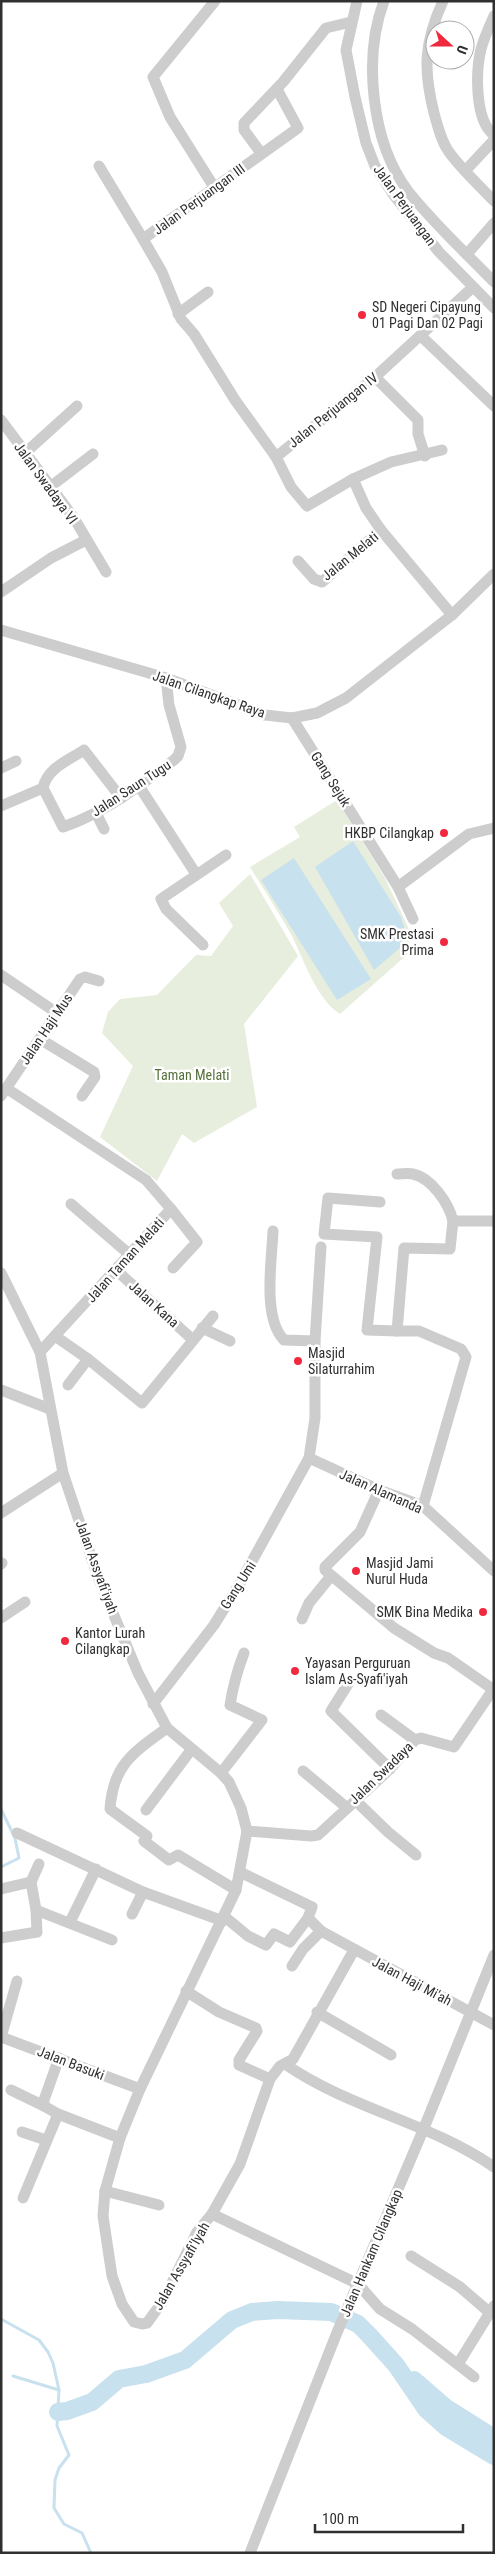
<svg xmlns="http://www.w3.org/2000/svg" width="495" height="2554" viewBox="0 0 495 2554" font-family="'Roboto Condensed',sans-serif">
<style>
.green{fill:#e7eedd}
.water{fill:#c8e1ee}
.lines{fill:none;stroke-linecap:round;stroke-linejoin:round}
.stream{stroke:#c8e1ee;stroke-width:3}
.river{stroke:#c8e1ee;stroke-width:18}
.minor{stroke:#cdcdcd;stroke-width:11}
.poi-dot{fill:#f0293f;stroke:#fff;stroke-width:2}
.labels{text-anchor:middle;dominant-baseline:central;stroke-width:5;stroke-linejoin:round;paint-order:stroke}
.street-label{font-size:14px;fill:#303030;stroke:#fff}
.poi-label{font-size:14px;fill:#303030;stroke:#fff;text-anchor:start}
.park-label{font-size:14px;fill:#556f3a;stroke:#fff}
</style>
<rect width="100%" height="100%" fill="#fff"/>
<g class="green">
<path d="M 337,800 L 385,878 L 408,927 L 410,952 L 340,1014 C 317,1000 304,960 292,936 C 279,913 264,890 250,867 L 300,837 L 294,827 Z"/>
<path d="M 250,874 L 298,956 L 244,1024 L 257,1107 L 194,1143 L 182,1134 L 157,1181 L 100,1137 L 133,1066 L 102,1033 L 108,1012 L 120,999 L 157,995 L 196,955 L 211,956 L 233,926 L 219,903 Z"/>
</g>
<g class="water">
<path d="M 353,841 L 401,917 L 407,937 L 401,947 L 374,970 L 315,867 Z"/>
<path d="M 294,858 L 371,979 L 337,1000 L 261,880 Z"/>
</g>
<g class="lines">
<g class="stream">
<path d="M 1,1809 L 15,1838 L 19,1858 L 1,1867"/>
<path d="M 1,2319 L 39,2340 L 48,2352 L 53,2363 L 59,2390 L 57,2426 L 69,2455 L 59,2468 L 55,2480 L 54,2508 L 64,2524 L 82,2533 L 91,2553"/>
<path d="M 13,2376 L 59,2390"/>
</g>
<g class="river">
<path d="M 414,2380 L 445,2407 L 494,2438"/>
<path d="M 58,2412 L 67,2411 L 92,2402 L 119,2379 L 146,2374 L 185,2360 L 232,2320 L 252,2312 L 278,2310 L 331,2312 L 358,2324 L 369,2335 L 396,2365 L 426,2409 L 446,2427 L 494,2456"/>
</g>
<g class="minor">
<path d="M 357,1 L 346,50 L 355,97 L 366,143 L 375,166 L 393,194 L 439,252 L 494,308"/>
<path d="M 384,1 C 363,57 371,142 408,191 C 434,224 465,252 494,282"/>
<path d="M 443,1 C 424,43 423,69 434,113 C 438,127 441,141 449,152 C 462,170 479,185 494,201"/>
<path d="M 494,16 C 489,27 484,38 481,49 C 476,70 474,120 494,135"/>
<path d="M 277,89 L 298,128 L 143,239 L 162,272 L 181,319 L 194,334 L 235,400 L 276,457 L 375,377 L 473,287"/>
<path d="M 261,153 L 244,130 L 244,123 L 283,82 L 326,28 L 351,22"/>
<path d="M 99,166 L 143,239"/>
<path d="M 465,171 L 494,140"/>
<path d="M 214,187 L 170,117 L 153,77 L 215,1"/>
<path d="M 467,254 L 494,223"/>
<path d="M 178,314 L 208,292"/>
<path d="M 421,336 L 494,406"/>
<path d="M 375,377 L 418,420 L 418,434 L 425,456"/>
<path d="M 1,420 L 74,518 L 106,572"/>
<path d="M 25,453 L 77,406"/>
<path d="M 276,457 L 291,487 L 307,506 L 353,479 L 391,462 L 442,450"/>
<path d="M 353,479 L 366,508 L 381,530 L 452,615"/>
<path d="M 50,487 L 93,454"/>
<path d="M 298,561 L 314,579 L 322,582 L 381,530"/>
<path d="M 1,592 L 51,558 L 86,540"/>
<path d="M 1,630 L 166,678 L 265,715 L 292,718 L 317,713 L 346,698 L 452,615 L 494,574"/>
<path d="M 292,718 L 398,887 L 413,919"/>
<path d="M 1,768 L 16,761"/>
<path d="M 139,786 L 196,874"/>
<path d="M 43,788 L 63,827 C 104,813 140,786 174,760 L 178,756 L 181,747 L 169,705 L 166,678"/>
<path d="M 43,788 C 47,768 69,760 84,750 L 121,798"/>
<path d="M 1,806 L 43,788"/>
<path d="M 96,813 L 104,829"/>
<path d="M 398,887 L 469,834 L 494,828"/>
<path d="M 203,945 L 166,909 L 161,899 L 226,855"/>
<path d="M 1,975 L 57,1013"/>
<path d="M 40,1039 L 94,1072 L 95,1077 L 82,1096"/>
<path d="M 6,1088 L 146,1180 L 171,1209 L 40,1352"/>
<path d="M 1,1096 L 80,979 L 85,977 L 99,981"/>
<path d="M 397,1174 C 402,1174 408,1173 413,1174 C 432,1178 449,1204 453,1221"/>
<path d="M 380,1202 L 328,1198 L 324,1234 L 377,1237 L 367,1330 L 397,1331"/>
<path d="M 71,1204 L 129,1254"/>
<path d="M 171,1209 L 197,1242 L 173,1268"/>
<path d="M 273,1231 C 272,1259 262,1318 284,1340 L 315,1341"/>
<path d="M 116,1270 L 192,1339"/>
<path d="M 1,1273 L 40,1352 L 63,1473 L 98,1577 L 138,1673 L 167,1728 L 221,1773 L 229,1782 L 241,1808 L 247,1831 L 236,1890 L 140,2089 L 120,2138 L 105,2191 L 103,2216 L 112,2276 L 122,2304 L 134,2322 L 142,2324 L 147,2323 L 163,2301 L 197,2232 L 212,2214 L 240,2164 L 270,2079 L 280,2066 L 293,2059 L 354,1950"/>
<path d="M 202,1328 L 230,1341"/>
<path d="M 55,1336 L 88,1359 L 142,1403 L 213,1316"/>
<path d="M 68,1385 L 88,1359"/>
<path d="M 1,1390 L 50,1409"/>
<path d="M 309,1458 L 379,1490 L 423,1506 L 494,1571"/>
<path d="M 379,1490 L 360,1532 L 325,1567 L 325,1570 L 394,1628 L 434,1653 L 448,1658 L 494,1690"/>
<path d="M 423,1506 L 466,1357 L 461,1349 L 419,1331 L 397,1331 L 404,1248 L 450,1249 L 453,1221 L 494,1221"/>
<path d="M 1,1513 L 63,1473"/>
<path d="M 1,1564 L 2,1563"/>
<path d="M 1,1618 L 25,1602"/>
<path d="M 302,1619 L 309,1603 L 331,1576"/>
<path d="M 348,1684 L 331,1711 L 390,1769"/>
<path d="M 153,1704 L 214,1625 L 240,1583 L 309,1458 L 315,1418 L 315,1341 L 321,1247"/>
<path d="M 381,1715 L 415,1740"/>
<path d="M 167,1728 C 134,1752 113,1764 110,1809 L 147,1836 L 144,1841 L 169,1860 L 178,1855 L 236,1890"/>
<path d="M 303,1771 L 346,1807"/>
<path d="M 221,1773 L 262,1720 L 230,1705 C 233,1686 237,1671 244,1653"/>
<path d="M 355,1800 L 388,1832 L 416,1855"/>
<path d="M 146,1810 L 191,1750"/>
<path d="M 247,1831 L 311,1836 L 318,1835 L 390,1769 L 415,1740 L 421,1738 L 454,1747 L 494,1688"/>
<path d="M 17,1833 L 143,1892 L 223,1921"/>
<path d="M 31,1882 L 39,1864"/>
<path d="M 1,1889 L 31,1882 L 36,1910"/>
<path d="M 132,1914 L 143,1892"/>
<path d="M 225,1917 L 248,1936 L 266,1945 L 274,1934 L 290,1942 L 308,1918 L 312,1907 L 240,1872"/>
<path d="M 308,1918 L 321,1931 L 494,2025"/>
<path d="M 70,1922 L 96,1869"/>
<path d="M 1,1938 L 37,1932 L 36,1910 L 112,1940"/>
<path d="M 292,1966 L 303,1949 L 321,1931"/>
<path d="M 186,1991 L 219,2012 L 256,2028 L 257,2031 L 239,2060 L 239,2065 L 270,2079"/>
<path d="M 317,2012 L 391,2055"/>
<path d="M 1,2037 L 140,2089"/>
<path d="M 1,2037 L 17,1981"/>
<path d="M 59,2058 L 44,2100 L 44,2106 L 58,2114 L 120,2138"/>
<path d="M 285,2064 C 350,2109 429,2122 494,2167"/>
<path d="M 11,2090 L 44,2106"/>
<path d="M 22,2132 L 46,2140"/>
<path d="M 105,2191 L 159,2205"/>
<path d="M 23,2198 L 58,2114"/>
<path d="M 212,2214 L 358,2284 L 380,2309 L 412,2329 L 474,2377"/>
<path d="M 411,2256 L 460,2287 L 489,2312"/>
<path d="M 458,2364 L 494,2306"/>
<path d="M 250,2553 L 336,2335 L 424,2128 L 494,1955"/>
</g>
</g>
<g class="poi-dot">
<circle cx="362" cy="315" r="5"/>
<circle cx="444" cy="833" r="5"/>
<circle cx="444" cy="942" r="5"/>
<circle cx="298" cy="1361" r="5"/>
<circle cx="356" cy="1571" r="5"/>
<circle cx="483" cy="1612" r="5"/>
<circle cx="65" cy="1641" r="5"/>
<circle cx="295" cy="1671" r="5"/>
</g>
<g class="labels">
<g class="street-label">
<text transform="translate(199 199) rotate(-36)">Jalan Perjuangan III</text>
<text transform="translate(405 205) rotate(54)">Jalan Perjuangan</text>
<text transform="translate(333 410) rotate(-39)">Jalan Perjuangan IV</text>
<text transform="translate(46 483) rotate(54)">Jalan Swadaya VI</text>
<text transform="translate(350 556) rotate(-39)">Jalan Melati</text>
<text transform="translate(209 694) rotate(19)">Jalan Cilangkap Raya</text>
<text transform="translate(331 779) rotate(58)">Gang Sejuk</text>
<text transform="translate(131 788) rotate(-33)">Jalan Saun Tugu</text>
<text transform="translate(46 1029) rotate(-56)">Jalan Haji Mus</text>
<text transform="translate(125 1260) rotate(-48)">Jalan Taman Melati</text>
<text transform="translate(154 1304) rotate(42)">Jalan Kana</text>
<text transform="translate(381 1491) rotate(24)">Jalan Alamanda</text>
<text transform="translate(97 1567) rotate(70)">Jalan Assyafi'iyah</text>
<text transform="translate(238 1585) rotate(-58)">Gang Umi</text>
<text transform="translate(381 1773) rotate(-44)">Jalan Swadaya</text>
<text transform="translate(412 1981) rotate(28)">Jalan Haji Mi'ah</text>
<text transform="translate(71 2063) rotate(21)">Jalan Basuki</text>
<text transform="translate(371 2253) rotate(-67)">Jalan Hankam Cilangkap</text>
<text transform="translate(181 2266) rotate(-60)">Jalan Assyafi'Iyah</text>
</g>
<g class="poi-label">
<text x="372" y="307">SD Negeri Cipayung<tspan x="372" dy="16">01 Pagi Dan 02 Pagi</tspan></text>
<text x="434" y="833" text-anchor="end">HKBP Cilangkap</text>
<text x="434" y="934" text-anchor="end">SMK Prestasi<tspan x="434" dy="16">Prima</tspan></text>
<text x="308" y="1353">Masjid<tspan x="308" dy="16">Silaturrahim</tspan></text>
<text x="366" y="1563">Masjid Jami<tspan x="366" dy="16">Nurul Huda</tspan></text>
<text x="473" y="1612" text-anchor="end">SMK Bina Medika</text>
<text x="75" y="1633">Kantor Lurah<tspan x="75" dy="16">Cilangkap</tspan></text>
<text x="305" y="1663">Yayasan Perguruan<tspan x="305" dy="16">Islam As-Syafi'iyah</tspan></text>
</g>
<g class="park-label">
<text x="192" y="1075">Taman Melati</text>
</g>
</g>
<rect width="495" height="2554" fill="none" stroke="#303030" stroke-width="5"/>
<g transform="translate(450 45) rotate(111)"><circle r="24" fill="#ffffff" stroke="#acacac"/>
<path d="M0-4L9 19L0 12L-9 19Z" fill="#f0293f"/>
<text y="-8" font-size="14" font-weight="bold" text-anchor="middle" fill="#303030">U</text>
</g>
<path d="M315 2524v8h148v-8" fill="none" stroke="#303030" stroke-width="2.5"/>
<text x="322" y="2524" font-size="15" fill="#303030" stroke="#ffffff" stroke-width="4" paint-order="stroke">100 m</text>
</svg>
